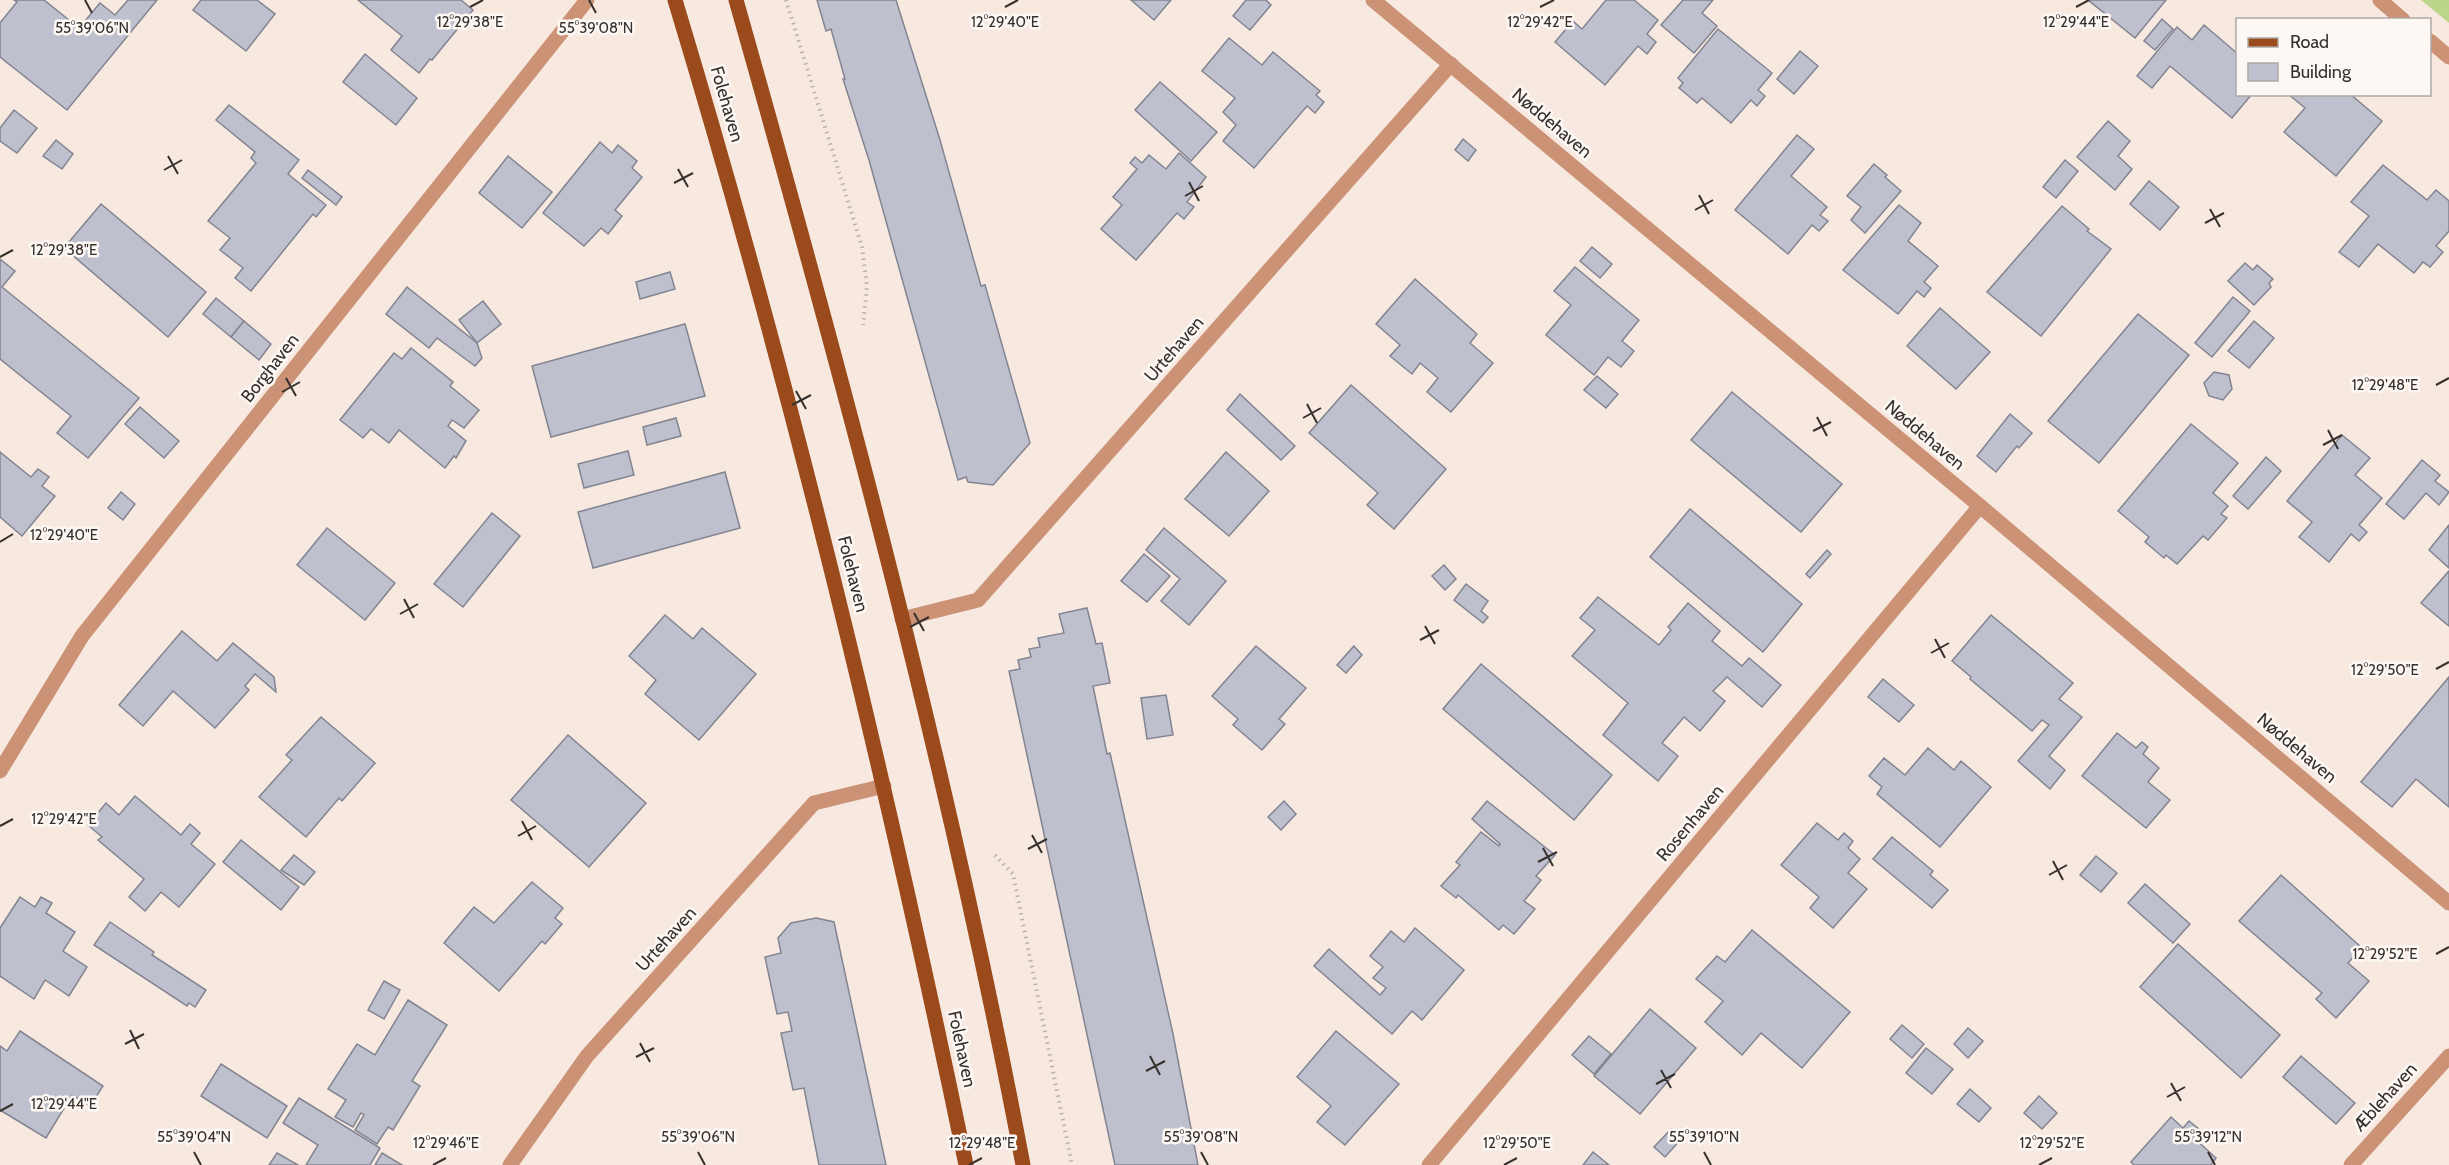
<svg xmlns="http://www.w3.org/2000/svg" width="2449" height="1165" viewBox="0 0 2449 1165" font-family="Cabin,sans-serif">
<style>
.green{fill:#bcd58a}
.building{fill:#bfc0ce;stroke:#838491;stroke-width:1.5}
.lines{fill:none;stroke-linecap:round;stroke-linejoin:round}
.path{stroke:#bdb1aa;stroke-width:4;stroke-dasharray:1.5 4.5;stroke-linecap:butt}
.minor{stroke:#cc9276;stroke-width:15}
.major{stroke:#9b4a1b;stroke-width:15}
.ticks{fill:none;stroke:#37312e;stroke-width:2}
.labels{text-anchor:middle;dominant-baseline:central;stroke-width:5;stroke-linejoin:round;paint-order:stroke}
.street-label{font-size:18px;fill:#37312e;stroke:#fef8f4}
.ticks-label{font-size:15px;text-anchor:middle;fill:#37312e;stroke:#fef8f4;stroke-width:5;stroke-linejoin:round;paint-order:stroke}
</style>
<rect width="100%" height="100%" fill="#f7e9e0"/>
<path class="green" d="M 2421,0 L 2449,0 L 2449,23 Z"/>
<g class="building">
<path d="M 14,0 L 44,0 L 79,28 L 100,3 L 115,15 L 128,0 L 157,0 L 67,110 L 0,57 L 0,23 L 17,2 Z"/>
<path d="M 201,0 L 257,0 L 275,14 L 246,51 L 193,10 Z"/>
<path d="M 358,0 L 461,0 L 473,10 L 432,60 L 430,59 L 419,73 L 391,50 L 402,36 Z"/>
<path d="M 817,0 L 896,0 L 940,140 L 981,286 L 985,285 L 1030,443 L 993,485 L 968,482 L 966,477 L 958,480 L 869,160 L 843,79 L 845,79 L 831,29 L 826,31 Z"/>
<path d="M 1131,0 L 1171,0 L 1154,20 Z"/>
<path d="M 1246,0 L 1266,0 L 1271,5 L 1250,30 L 1233,16 Z"/>
<path d="M 1606,0 L 1634,0 L 1658,20 L 1647,34 L 1656,42 L 1647,54 L 1638,46 L 1605,85 L 1555,42 L 1573,21 L 1582,29 Z"/>
<path d="M 1683,0 L 1713,0 L 1702,13 L 1717,26 L 1694,53 L 1661,25 Z"/>
<path d="M 2088,0 L 2166,0 L 2135,38 Z"/>
<path d="M 2162,19 L 2173,29 L 2155,50 L 2144,41 Z"/>
<path d="M 2204,25 L 2238,54 L 2238,94 L 2252,94 L 2232,118 L 2170,66 L 2152,88 L 2137,76 L 2177,27 L 2192,40 Z"/>
<path d="M 1718,29 L 1772,73 L 1758,90 L 1765,96 L 1757,106 L 1751,100 L 1731,123 L 1702,98 L 1697,103 L 1679,88 L 1683,83 L 1678,78 Z"/>
<path d="M 1229,38 L 1262,65 L 1273,52 L 1320,91 L 1316,95 L 1324,102 L 1315,113 L 1307,106 L 1254,168 L 1223,141 L 1236,125 L 1223,112 L 1235,98 L 1202,71 Z"/>
<path d="M 1800,51 L 1818,66 L 1794,94 L 1777,79 Z"/>
<path d="M 365,54 L 417,98 L 396,125 L 343,82 Z"/>
<path d="M 1160,82 L 1217,132 L 1191,161 L 1135,110 Z"/>
<path d="M 2288,94 L 2350,94 L 2382,121 L 2336,176 L 2284,132 L 2305,108 Z"/>
<path d="M 229,105 L 299,160 L 288,174 L 326,205 L 316,217 L 313,214 L 251,291 L 235,278 L 243,268 L 220,250 L 230,238 L 208,221 L 256,163 L 251,158 L 255,152 L 216,120 Z"/>
<path d="M 14,110 L 37,128 L 17,153 L 0,141 L 0,128 Z"/>
<path d="M 2108,121 L 2130,141 L 2118,156 L 2132,169 L 2115,190 L 2077,157 Z"/>
<path d="M 1797,135 L 1814,149 L 1791,176 L 1827,207 L 1820,215 L 1828,221 L 1819,231 L 1812,225 L 1788,254 L 1735,210 Z"/>
<path d="M 1463,139 L 1476,150 L 1468,161 L 1455,150 Z"/>
<path d="M 56,140 L 73,154 L 62,169 L 43,156 Z"/>
<path d="M 600,142 L 612,153 L 618,145 L 637,161 L 632,168 L 642,177 L 615,210 L 622,216 L 608,234 L 601,228 L 584,246 L 543,213 Z"/>
<path d="M 1179,153 L 1206,177 L 1187,202 L 1194,207 L 1184,219 L 1177,213 L 1136,260 L 1101,229 L 1122,205 L 1113,197 L 1137,169 L 1130,163 L 1135,157 L 1142,163 L 1149,155 L 1166,169 Z"/>
<path d="M 508,156 L 552,192 L 522,228 L 479,193 Z"/>
<path d="M 2065,160 L 2078,171 L 2056,198 L 2043,187 Z"/>
<path d="M 1874,164 L 1887,175 L 1885,177 L 1901,191 L 1865,233 L 1851,220 L 1861,207 L 1847,196 Z"/>
<path d="M 2383,165 L 2427,200 L 2436,190 L 2449,201 L 2449,231 L 2436,246 L 2443,252 L 2430,267 L 2423,262 L 2414,273 L 2378,244 L 2359,267 L 2339,252 L 2369,216 L 2351,202 Z"/>
<path d="M 308,170 L 342,197 L 336,205 L 302,178 Z"/>
<path d="M 2149,181 L 2179,207 L 2160,230 L 2130,204 Z"/>
<path d="M 101,204 L 206,292 L 168,337 L 64,248 Z"/>
<path d="M 1899,205 L 1921,223 L 1908,241 L 1938,266 L 1924,282 L 1931,288 L 1924,297 L 1917,291 L 1898,314 L 1843,270 Z"/>
<path d="M 2062,206 L 2089,229 L 2087,231 L 2111,249 L 2041,336 L 1987,292 Z"/>
<path d="M 1592,247 L 1612,264 L 1600,278 L 1580,261 Z"/>
<path d="M 0,259 L 15,271 L 2,287 L 139,398 L 88,458 L 57,433 L 71,416 L 0,359 Z"/>
<path d="M 2245,263 L 2253,270 L 2257,265 L 2273,279 L 2269,283 L 2271,287 L 2254,305 L 2228,281 Z"/>
<path d="M 1575,267 L 1639,320 L 1622,341 L 1634,351 L 1621,367 L 1608,357 L 1594,375 L 1546,335 L 1571,305 L 1554,291 Z"/>
<path d="M 670,272 L 675,289 L 640,299 L 636,282 Z"/>
<path d="M 1415,279 L 1477,334 L 1470,343 L 1493,363 L 1451,412 L 1427,392 L 1438,378 L 1420,363 L 1412,374 L 1390,356 L 1400,345 L 1376,324 Z"/>
<path d="M 407,287 L 477,343 L 482,358 L 475,366 L 437,338 L 429,348 L 386,314 Z"/>
<path d="M 2233,297 L 2250,311 L 2212,357 L 2195,343 Z"/>
<path d="M 216,298 L 244,321 L 231,337 L 203,314 Z"/>
<path d="M 483,301 L 501,324 L 477,343 L 459,320 Z"/>
<path d="M 1940,308 L 1990,352 L 1956,389 L 1907,346 Z"/>
<path d="M 2138,314 L 2189,355 L 2099,463 L 2048,421 Z"/>
<path d="M 244,321 L 271,344 L 259,360 L 231,337 Z"/>
<path d="M 2254,321 L 2274,338 L 2249,368 L 2228,351 Z"/>
<path d="M 685,324 L 705,396 L 551,437 L 532,366 Z"/>
<path d="M 411,348 L 453,382 L 450,386 L 479,410 L 464,428 L 452,420 L 448,426 L 466,441 L 456,458 L 454,456 L 445,468 L 399,430 L 389,443 L 371,429 L 363,438 L 340,420 L 394,353 L 402,359 Z"/>
<path d="M 2214,372 L 2229,375 L 2232,389 L 2223,400 L 2209,396 L 2204,383 Z"/>
<path d="M 1597,376 L 1618,394 L 1606,408 L 1584,390 Z"/>
<path d="M 1351,385 L 1446,469 L 1394,529 L 1367,505 L 1378,493 L 1309,433 Z"/>
<path d="M 1732,392 L 1842,484 L 1801,532 L 1691,440 Z"/>
<path d="M 1240,394 L 1295,446 L 1281,460 L 1227,410 Z"/>
<path d="M 140,407 L 179,441 L 164,458 L 125,424 Z"/>
<path d="M 2010,414 L 2032,433 L 2019,448 L 2017,446 L 1996,472 L 1977,456 Z"/>
<path d="M 676,418 L 681,436 L 647,445 L 643,427 Z"/>
<path d="M 2191,424 L 2238,463 L 2213,493 L 2228,506 L 2221,514 L 2227,518 L 2208,540 L 2203,536 L 2177,564 L 2166,555 L 2164,558 L 2145,542 L 2149,537 L 2118,511 Z"/>
<path d="M 2342,435 L 2370,458 L 2355,475 L 2382,498 L 2359,525 L 2367,532 L 2359,541 L 2351,534 L 2329,562 L 2299,537 L 2312,522 L 2287,501 Z"/>
<path d="M 628,451 L 634,475 L 584,488 L 578,464 Z"/>
<path d="M 0,452 L 31,477 L 38,469 L 49,477 L 42,486 L 55,496 L 22,536 L 0,517 Z"/>
<path d="M 1226,452 L 1269,491 L 1229,536 L 1185,499 Z"/>
<path d="M 2266,457 L 2281,471 L 2248,509 L 2233,496 Z"/>
<path d="M 2422,460 L 2440,475 L 2435,481 L 2449,492 L 2439,505 L 2426,493 L 2404,519 L 2386,504 Z"/>
<path d="M 725,472 L 740,528 L 593,568 L 578,512 Z"/>
<path d="M 121,492 L 135,504 L 123,520 L 108,508 Z"/>
<path d="M 1690,509 L 1802,604 L 1763,652 L 1650,557 Z"/>
<path d="M 492,513 L 520,536 L 463,607 L 434,584 Z"/>
<path d="M 2449,525 L 2449,568 L 2429,550 Z"/>
<path d="M 327,528 L 395,583 L 365,620 L 297,565 Z"/>
<path d="M 1164,528 L 1226,581 L 1189,625 L 1161,601 L 1180,579 L 1146,550 Z"/>
<path d="M 1827,550 L 1831,554 L 1810,578 L 1806,574 Z"/>
<path d="M 1144,554 L 1170,576 L 1147,602 L 1121,581 Z"/>
<path d="M 1444,565 L 1456,579 L 1445,590 L 1432,576 Z"/>
<path d="M 2449,571 L 2449,626 L 2421,603 Z"/>
<path d="M 1466,584 L 1488,601 L 1481,611 L 1488,617 L 1483,623 L 1454,600 Z"/>
<path d="M 1598,597 L 1659,645 L 1671,630 L 1668,627 L 1688,603 L 1720,631 L 1712,641 L 1742,666 L 1749,658 L 1781,685 L 1762,707 L 1727,677 L 1713,691 L 1725,701 L 1700,731 L 1684,717 L 1662,743 L 1678,756 L 1658,781 L 1603,735 L 1628,703 L 1572,656 L 1595,630 L 1580,618 Z"/>
<path d="M 1087,608 L 1096,644 L 1102,643 L 1110,683 L 1093,686 L 1107,754 L 1110,753 L 1173,1034 L 1198,1165 L 1115,1165 L 1009,671 L 1020,669 L 1018,660 L 1031,657 L 1029,649 L 1040,647 L 1038,638 L 1064,633 L 1059,614 Z"/>
<path d="M 665,615 L 693,639 L 702,628 L 756,674 L 699,740 L 645,694 L 656,680 L 629,656 Z"/>
<path d="M 1991,615 L 2073,683 L 2059,699 L 2082,717 L 2049,756 L 2065,770 L 2050,789 L 2018,761 L 2049,725 L 2042,720 L 2032,731 L 1970,679 L 1971,677 L 1952,661 Z"/>
<path d="M 182,631 L 217,661 L 233,643 L 274,677 L 276,692 L 255,674 L 245,686 L 249,690 L 215,728 L 173,691 L 143,726 L 119,705 Z"/>
<path d="M 1256,646 L 1306,688 L 1279,719 L 1285,724 L 1262,750 L 1233,725 L 1238,719 L 1212,696 Z"/>
<path d="M 1354,646 L 1362,655 L 1346,673 L 1337,665 Z"/>
<path d="M 1481,664 L 1612,775 L 1574,820 L 1443,709 Z"/>
<path d="M 2449,677 L 2449,807 L 2416,779 L 2392,807 L 2361,782 Z"/>
<path d="M 1883,679 L 1914,705 L 1899,722 L 1868,697 Z"/>
<path d="M 1166,695 L 1173,735 L 1147,739 L 1141,698 Z"/>
<path d="M 321,717 L 375,763 L 342,801 L 339,798 L 306,837 L 259,797 L 292,760 L 286,755 Z"/>
<path d="M 2117,733 L 2136,748 L 2142,742 L 2148,747 L 2143,754 L 2159,768 L 2148,782 L 2170,800 L 2146,828 L 2082,776 Z"/>
<path d="M 568,735 L 646,803 L 589,867 L 511,800 Z"/>
<path d="M 1928,748 L 1954,770 L 1961,761 L 1991,787 L 1940,847 L 1877,794 L 1882,787 L 1869,776 L 1884,758 L 1905,775 Z"/>
<path d="M 135,796 L 181,835 L 190,824 L 200,833 L 191,844 L 215,864 L 179,907 L 161,892 L 145,911 L 129,897 L 144,879 L 98,840 L 102,837 L 88,825 L 106,803 L 119,815 Z"/>
<path d="M 1284,801 L 1296,814 L 1281,830 L 1268,817 Z"/>
<path d="M 1487,801 L 1555,855 L 1536,876 L 1541,880 L 1524,901 L 1535,909 L 1514,934 L 1503,925 L 1499,930 L 1458,895 L 1456,898 L 1441,886 L 1460,865 L 1456,862 L 1481,832 L 1499,846 L 1500,844 L 1472,819 Z"/>
<path d="M 1817,823 L 1838,840 L 1844,833 L 1853,841 L 1848,848 L 1860,859 L 1848,873 L 1867,889 L 1833,928 L 1810,908 L 1819,897 L 1781,865 Z"/>
<path d="M 1892,837 L 1933,871 L 1930,875 L 1948,890 L 1932,908 L 1873,859 Z"/>
<path d="M 241,840 L 299,887 L 281,910 L 223,862 Z"/>
<path d="M 294,855 L 315,872 L 304,885 L 281,870 Z"/>
<path d="M 2096,856 L 2117,873 L 2101,892 L 2080,875 Z"/>
<path d="M 2281,875 L 2362,948 L 2348,963 L 2369,981 L 2336,1018 L 2316,999 L 2322,993 L 2239,921 Z"/>
<path d="M 532,882 L 563,908 L 555,918 L 562,924 L 545,944 L 542,941 L 499,991 L 444,943 L 474,907 L 494,923 Z"/>
<path d="M 2145,884 L 2190,924 L 2173,943 L 2128,903 Z"/>
<path d="M 20,897 L 35,907 L 41,897 L 52,903 L 46,913 L 75,932 L 63,951 L 87,967 L 69,996 L 45,980 L 34,999 L 0,976 L 0,928 Z"/>
<path d="M 816,918 L 834,922 L 886,1165 L 819,1165 L 804,1088 L 793,1090 L 781,1033 L 792,1031 L 788,1012 L 777,1014 L 765,957 L 781,953 L 778,938 L 791,923 Z"/>
<path d="M 110,922 L 154,952 L 152,955 L 206,990 L 195,1007 L 189,1003 L 187,1006 L 94,945 Z"/>
<path d="M 1415,928 L 1464,970 L 1422,1020 L 1412,1011 L 1392,1034 L 1314,966 L 1329,949 L 1380,995 L 1386,988 L 1373,978 L 1383,967 L 1370,956 L 1391,931 L 1404,942 Z"/>
<path d="M 1752,930 L 1850,1012 L 1802,1068 L 1761,1033 L 1742,1055 L 1705,1022 L 1723,1001 L 1696,979 L 1717,956 L 1725,962 Z"/>
<path d="M 2178,944 L 2280,1035 L 2241,1078 L 2140,987 Z"/>
<path d="M 384,981 L 400,990 L 384,1019 L 368,1010 Z"/>
<path d="M 408,1000 L 447,1025 L 412,1081 L 420,1086 L 393,1130 L 388,1127 L 377,1144 L 355,1130 L 364,1115 L 361,1113 L 353,1127 L 335,1117 L 346,1100 L 328,1089 L 357,1044 L 375,1055 Z"/>
<path d="M 1650,1009 L 1696,1048 L 1640,1114 L 1594,1076 Z"/>
<path d="M 1902,1025 L 1924,1044 L 1912,1058 L 1890,1039 Z"/>
<path d="M 1968,1028 L 1983,1041 L 1968,1058 L 1954,1044 Z"/>
<path d="M 20,1031 L 103,1086 L 90,1106 L 72,1095 L 46,1138 L 0,1110 L 0,1046 L 7,1051 Z"/>
<path d="M 1336,1031 L 1399,1084 L 1345,1145 L 1317,1122 L 1331,1106 L 1297,1077 Z"/>
<path d="M 1589,1036 L 1611,1054 L 1594,1074 L 1572,1055 Z"/>
<path d="M 1926,1048 L 1953,1069 L 1932,1094 L 1906,1073 Z"/>
<path d="M 2301,1056 L 2355,1103 L 2336,1124 L 2283,1077 Z"/>
<path d="M 221,1064 L 287,1106 L 267,1138 L 201,1096 Z"/>
<path d="M 1970,1089 L 1991,1108 L 1979,1122 L 1957,1104 Z"/>
<path d="M 2039,1096 L 2057,1113 L 2042,1129 L 2024,1113 Z"/>
<path d="M 299,1098 L 380,1148 L 370,1165 L 306,1165 L 318,1145 L 283,1123 Z"/>
<path d="M 2171,1117 L 2183,1128 L 2189,1121 L 2200,1130 L 2194,1138 L 2216,1158 L 2211,1165 L 2134,1165 L 2131,1162 Z"/>
<path d="M 1671,1129 L 1682,1138 L 1665,1157 L 1654,1147 Z"/>
<path d="M 1593,1152 L 1609,1165 L 1583,1165 Z"/>
<path d="M 277,1153 L 298,1165 L 269,1165 Z"/>
<path d="M 382,1153 L 402,1165 L 375,1165 Z"/>
</g>
<g class="lines">
<g class="path">
<path d="M 786,0 L 862,247 L 867,287 L 863,325"/>
<path d="M 995,855 L 1013,874 L 1072,1165"/>
</g>
<g class="minor">
<path d="M 1373,0 L 1980,506 L 2449,903"/>
<path d="M 2380,0 L 2403,20"/>
<path d="M 2430,41 L 2449,57"/>
<path d="M 902,619 L 978,600 L 1451,64"/>
<path d="M 0,771 L 82,636 L 587,0"/>
<path d="M 510,1165 L 587,1056 L 814,803 L 884,786"/>
<path d="M 1429,1165 L 1980,506"/>
<path d="M 2351,1165 L 2449,1056"/>
</g>
<g class="major">
<path d="M 675,0 C 791,383 885,773 966,1165"/>
<path d="M 736,0 C 845,385 949,772 1023,1165"/>
</g>
</g>
<path class="ticks" d="M 85,0 L 92,13M 589,0 L 596,13M 470,7 L 483,0M 1005,7 L 1018,0M 1540,7 L 1554,0M 2076,7 L 2089,0M 168,156 L 178,174M 678,169 L 688,187M 164,170 L 182,160M 1189,182 L 1199,201M 674,183 L 693,173M 1699,195 L 1709,214M 1185,196 L 1203,186M 2210,209 L 2220,227M 1695,210 L 1713,200M 2205,223 L 2224,213M 0,257 L 13,250M 286,378 L 296,396M 2436,385 L 2449,378M 796,391 L 806,409M 282,392 L 300,382M 1307,404 L 1317,423M 792,405 L 811,395M 1817,417 L 1827,436M 1303,418 L 1321,408M 2328,430 L 2338,449M 1813,431 L 1831,422M 2323,445 L 2342,435M 0,542 L 13,534M 404,599 L 414,618M 914,613 L 924,631M 400,614 L 418,604M 1425,626 L 1435,644M 910,627 L 929,617M 1935,639 L 1945,658M 1420,640 L 1439,630M 1931,653 L 1949,643M 2436,669 L 2449,662M 522,821 L 532,840M 0,826 L 13,819M 1032,835 L 1042,853M 518,836 L 536,826M 1543,848 L 1553,866M 1028,849 L 1047,839M 2053,861 L 2063,880M 1538,862 L 1557,852M 2049,875 L 2067,865M 2436,954 L 2449,947M 130,1030 L 139,1049M 640,1043 L 650,1062M 125,1044 L 144,1034M 1150,1056 L 1160,1075M 636,1057 L 654,1048M 1661,1070 L 1671,1088M 1146,1071 L 1165,1061M 2171,1083 L 2181,1101M 1656,1084 L 1675,1074M 2167,1097 L 2185,1087M 0,1111 L 13,1104M 194,1152 L 201,1165M 698,1152 L 705,1165M 1201,1152 L 1208,1165M 1704,1152 L 1711,1165M 2208,1152 L 2215,1165M 433,1165 L 446,1158M 969,1165 L 982,1158M 1504,1165 L 1517,1158M 2039,1165 L 2052,1158"/>
<g class="labels">
<g class="street-label">
<text transform="translate(727 104) rotate(74)">Folehaven</text>
<text transform="translate(1552 123) rotate(40)">Nøddehaven</text>
<text transform="translate(1174 349) rotate(-49)">Urtehaven</text>
<text transform="translate(270 368) rotate(-52)">Borghaven</text>
<text transform="translate(1925 435) rotate(40)">Nøddehaven</text>
<text transform="translate(853 574) rotate(76)">Folehaven</text>
<text transform="translate(2297 748) rotate(40)">Nøddehaven</text>
<text transform="translate(1690 823) rotate(-50)">Rosenhaven</text>
<text transform="translate(666 939) rotate(-48)">Urtehaven</text>
<text transform="translate(962 1049) rotate(78)">Folehaven</text>
<text transform="translate(2385 1097) rotate(-48)">Æblehaven</text>
</g>
</g>
<g class="ticks-label">
<text x="470" y="27">12°29'38"E</text>
<text x="1005" y="27">12°29'40"E</text>
<text x="1540" y="27">12°29'42"E</text>
<text x="2076" y="27">12°29'44"E</text>
<text x="92" y="33">55°39'06"N</text>
<text x="596" y="33">55°39'08"N</text>
<text x="64" y="255">12°29'38"E</text>
<text x="2385" y="390">12°29'48"E</text>
<text x="64" y="540">12°29'40"E</text>
<text x="2385" y="675">12°29'50"E</text>
<text x="64" y="824">12°29'42"E</text>
<text x="2385" y="959">12°29'52"E</text>
<text x="64" y="1109">12°29'44"E</text>
<text x="194" y="1142">55°39'04"N</text>
<text x="698" y="1142">55°39'06"N</text>
<text x="1201" y="1142">55°39'08"N</text>
<text x="1704" y="1142">55°39'10"N</text>
<text x="2208" y="1142">55°39'12"N</text>
<text x="446" y="1148">12°29'46"E</text>
<text x="982" y="1148">12°29'48"E</text>
<text x="1517" y="1148">12°29'50"E</text>
<text x="2052" y="1148">12°29'52"E</text>
</g>
<rect x="2236" y="18" width="195" height="78" fill="#fef8f4" stroke="#aea8a5" stroke-width="1.5"/>
<rect x="2248" y="38" width="30" height="9" fill="#9b4a1b" stroke="#aea8a5" stroke-width="1.5"/>
<text x="2290" y="48" font-size="18" fill="#37312e">Road</text>
<rect x="2248" y="63" width="30" height="18" fill="#bfc0ce" stroke="#aea8a5" stroke-width="1.5"/>
<text x="2290" y="78" font-size="18" fill="#37312e">Building</text>
</svg>
